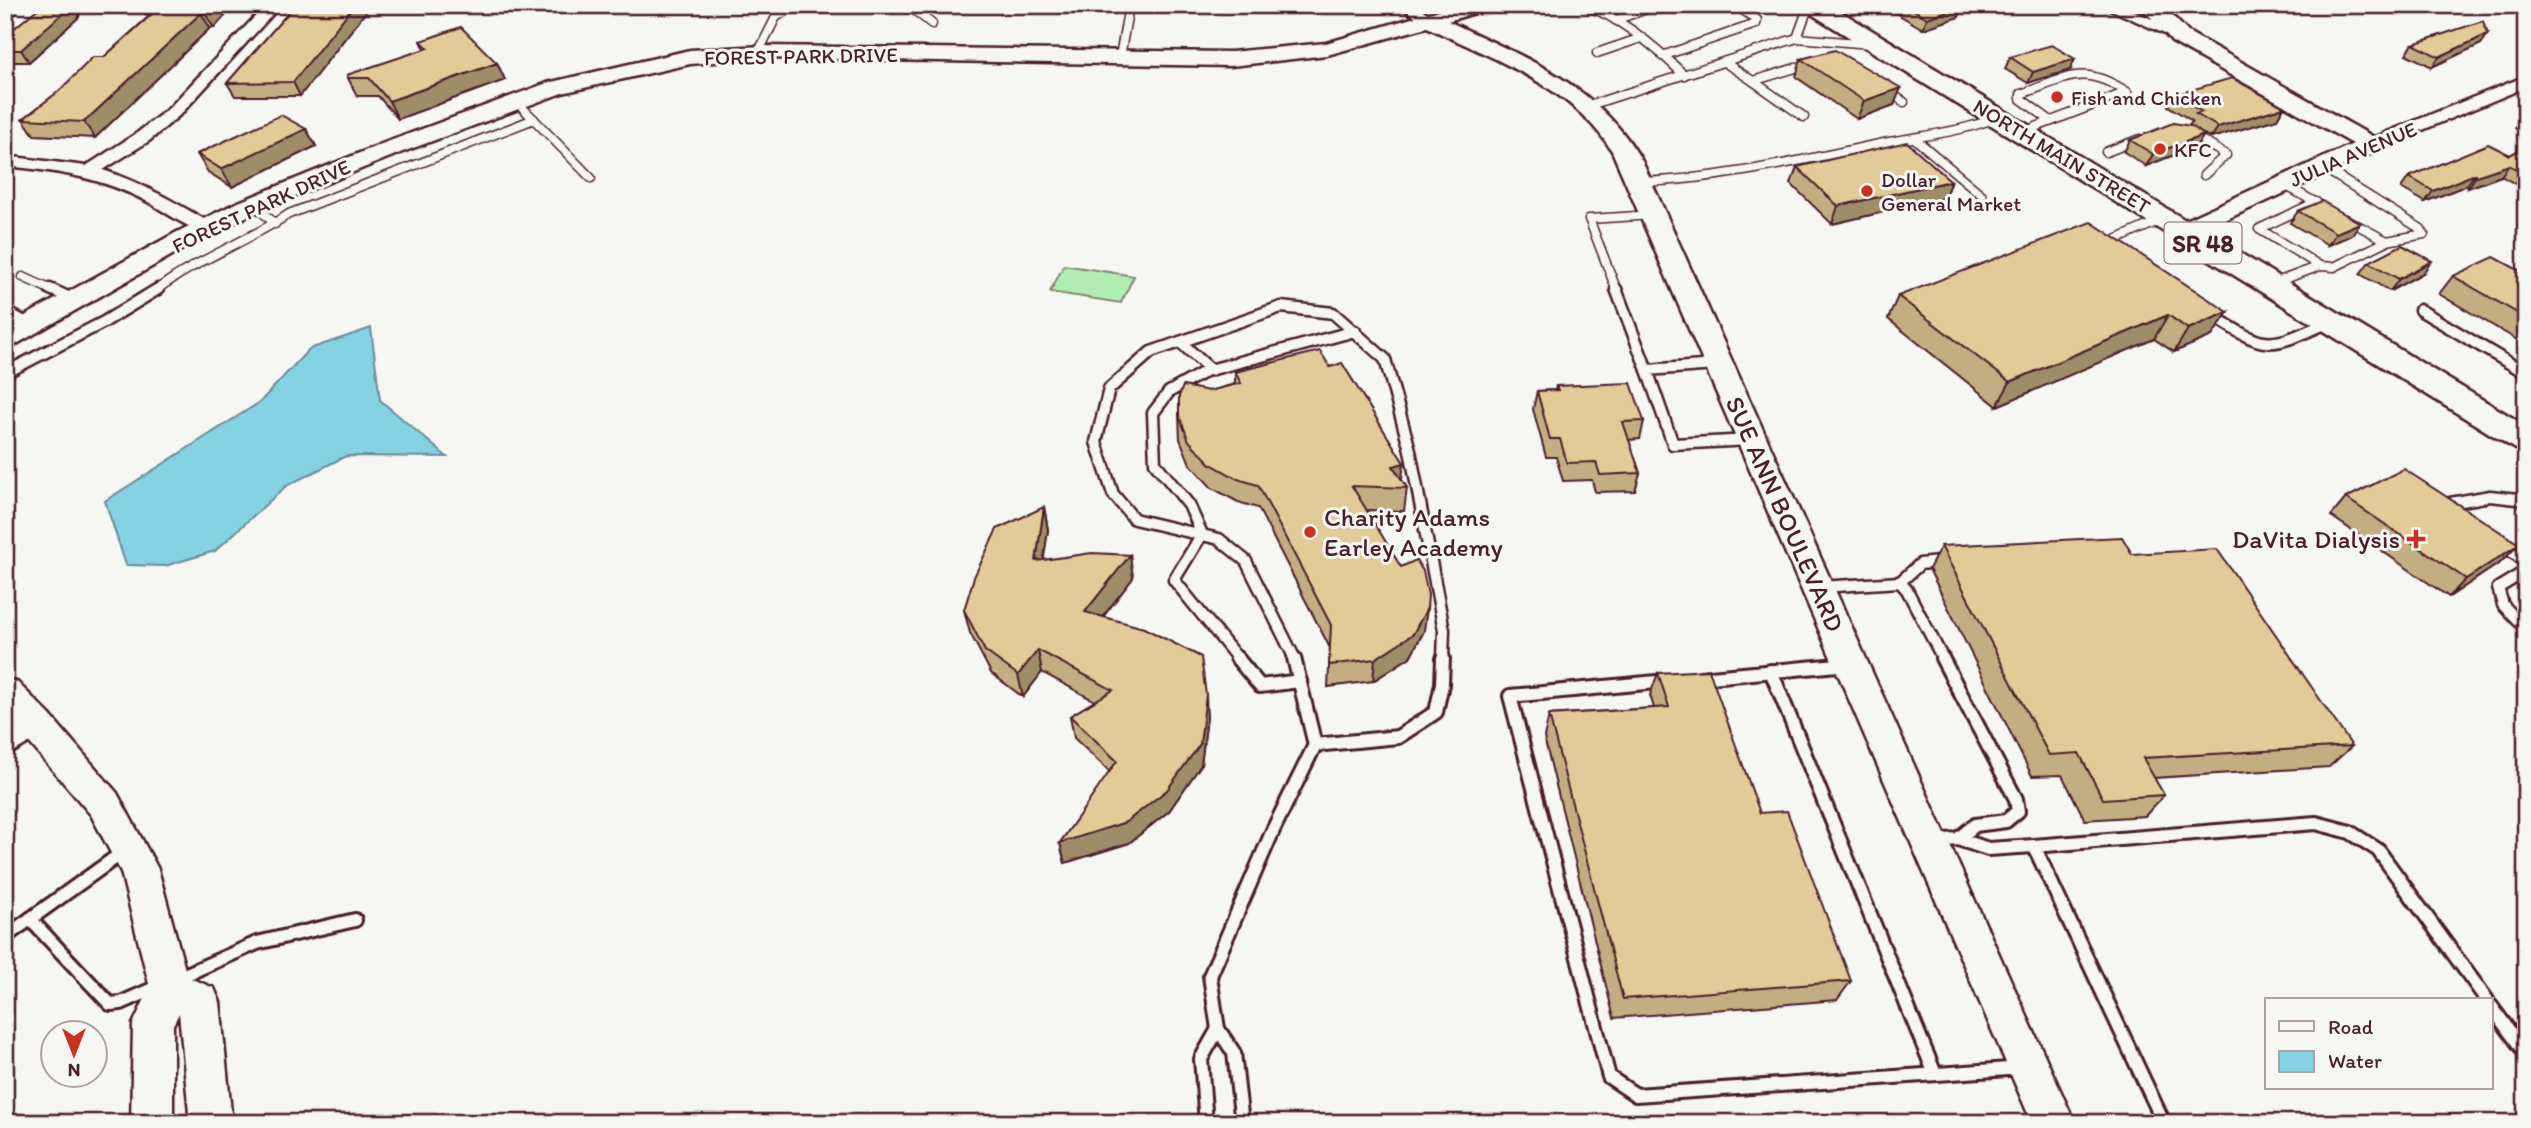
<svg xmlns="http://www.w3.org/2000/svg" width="2531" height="1128" viewBox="0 0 2531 1128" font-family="Itim,sans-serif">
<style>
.green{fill:#b1edb2;stroke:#7e866e;stroke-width:2}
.water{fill:#84d2e2;stroke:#6d8a99;stroke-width:2}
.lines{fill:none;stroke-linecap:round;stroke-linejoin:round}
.lane-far2-casing{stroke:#4a1f2b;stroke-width:11}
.lane-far1-casing{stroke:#4a1f2b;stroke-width:15}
.lane-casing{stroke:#4a1f2b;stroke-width:18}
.street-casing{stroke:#4a1f2b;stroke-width:5}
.secondary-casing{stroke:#4a1f2b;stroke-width:5}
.primary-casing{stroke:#4a1f2b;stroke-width:5}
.lane-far2{stroke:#f6f6f2;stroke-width:8}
.lane-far1{stroke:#f6f6f2;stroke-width:10}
.lane{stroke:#f6f6f2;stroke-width:12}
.street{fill:#f6f6f2;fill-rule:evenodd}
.secondary{fill:#f6f6f2;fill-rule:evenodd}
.primary{fill:#f6f6f2;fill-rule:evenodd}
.wall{fill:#c3ae84;stroke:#4a1f2b;stroke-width:2}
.shaded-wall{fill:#9f8d6b;stroke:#4a1f2b;stroke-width:2}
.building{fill:#e3ca99;stroke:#4a1f2b;stroke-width:2}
.poi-dot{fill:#c8321e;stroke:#f6f6f2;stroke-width:2.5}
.labels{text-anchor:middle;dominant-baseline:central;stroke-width:6;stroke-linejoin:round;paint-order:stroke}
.far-street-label{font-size:21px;fill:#4a1f2b;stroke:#f6f6f2}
.far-poi-label{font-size:21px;fill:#4a1f2b;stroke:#f6f6f2;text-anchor:start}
.shield{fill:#f6f6f2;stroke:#7e6067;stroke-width:2}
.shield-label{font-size:24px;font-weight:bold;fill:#4a1f2b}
.street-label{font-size:26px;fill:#4a1f2b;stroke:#f6f6f2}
.poi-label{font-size:26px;fill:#4a1f2b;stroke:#f6f6f2;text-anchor:start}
</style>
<rect width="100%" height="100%" fill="#f6f6f2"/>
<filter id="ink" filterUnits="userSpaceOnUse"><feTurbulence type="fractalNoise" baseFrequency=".0143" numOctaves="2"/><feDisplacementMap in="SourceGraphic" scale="14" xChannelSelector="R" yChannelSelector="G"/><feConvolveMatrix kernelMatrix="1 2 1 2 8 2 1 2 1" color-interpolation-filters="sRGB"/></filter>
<g filter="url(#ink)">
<path class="green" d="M 1064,265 L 1134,276 L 1121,303 L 1050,292 Z"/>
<path class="water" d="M 371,328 L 380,400 L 447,457 L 346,456 L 286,486 L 215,551 L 165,566 L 126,565 L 105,501 L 260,402 L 309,349 Z"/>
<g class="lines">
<g class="lane-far2-casing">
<g id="lane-far2">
<path d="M 908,5 L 932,24"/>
<path d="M 1585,5 C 1623,19 1656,47 1684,75"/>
<path d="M 1809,5 L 1797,38 L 1871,44"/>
<path d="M 1615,20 L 1658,5"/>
<path d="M 758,53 L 776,17 L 795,5"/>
<path d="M 1597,53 L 1641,38"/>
<path d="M 1662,56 L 1756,24 L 1757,20 L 1736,5"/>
<path d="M 1120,57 L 1129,5"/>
<path d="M 1724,62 L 1753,81 L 1812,63"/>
<path d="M 1753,81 L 1804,117"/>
<path d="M 1886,90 L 1904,102"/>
<path d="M 517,102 L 591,178"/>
<path d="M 1587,106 L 1797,38"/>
<path d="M 2051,121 L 2021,99 L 2021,94 C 2068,78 2082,63 2127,92"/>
<path d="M 2023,132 L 2127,92"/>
<path d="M 2191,134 L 2226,155 L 2204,175"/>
<path d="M 1914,138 L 1982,195"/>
<path d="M 2106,152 L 2140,139"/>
<path d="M 1640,182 C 1725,179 1806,159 1889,142 C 1926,135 1962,132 1998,117"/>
<path d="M 2283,184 L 2320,205"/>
<path d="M 2316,202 L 2259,229 L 2320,266"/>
<path d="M 254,204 L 275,224"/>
<path d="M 2346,219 L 2387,241"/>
<path d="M 2114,248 L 2111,242 L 2163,219"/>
<path d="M 23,277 L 54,291"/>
<path d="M 2271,284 L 2320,266 L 2334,267 L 2387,241 L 2424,234 L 2421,229 L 2322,167"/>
<path d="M 155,291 C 196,260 246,242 289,214 L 534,119"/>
<path d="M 1617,291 L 1589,219 L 1654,215"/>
</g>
</g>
<g class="lane-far1-casing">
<g id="lane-far1">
<path d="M 50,289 L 75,300"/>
<path d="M 1616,289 L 1647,370"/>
<path d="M 2420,310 L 2526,373"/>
<path d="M 5,311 L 30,325"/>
<path d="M 2210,314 C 2268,351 2266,350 2329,322"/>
<path d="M 1180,342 L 1211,370"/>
<path d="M 1716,365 L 1647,370 L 1673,444 L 1750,440"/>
<path d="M 5,373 L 104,322 L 158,289"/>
<path d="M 2448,506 L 2445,504 L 2490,496 L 2526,500"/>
<path d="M 2501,544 L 2526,562"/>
<path d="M 2526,571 L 2498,588 L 2503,605 L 2526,629"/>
<path d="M 1900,582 L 1920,564 L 1948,561"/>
<path d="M 1820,587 L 1900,582 L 1907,590 L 1943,659"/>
<path d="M 1238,659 L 1174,580 L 1202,534 L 1189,505 L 1155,463 L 1153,413 L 1169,392 L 1206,371 L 1355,331"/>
<path d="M 1295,659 L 1246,561 L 1219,539 L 1134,519 L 1113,494 L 1096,442 L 1109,389 L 1151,352 L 1281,307 L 1333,313 L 1385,359 L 1410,450 L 1444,630 L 1443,659"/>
</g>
</g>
<g class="lane-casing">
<g id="lane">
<path d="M 1237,658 L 1260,686 L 1300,681"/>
<path d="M 1294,658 L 1315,745"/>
<path d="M 1942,658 L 2016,799 L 2018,811 L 2006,821 L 1975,825 L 1958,839"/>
<path d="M 1771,671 L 1935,1074"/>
<path d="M 1700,678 L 1848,664"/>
<path d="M 1667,681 L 1510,696 L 1609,1077 L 1636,1095 L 2023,1068"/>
<path d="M 1315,745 L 1398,737 L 1436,712 L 1442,684 L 1443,658"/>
<path d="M 1933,841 L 1958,839 L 1988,849 L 2034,846"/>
<path d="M 30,919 L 110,1004 L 121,1003 L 257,943 L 355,920"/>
<path d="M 5,937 L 126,850"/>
<path d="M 2491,1006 L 2526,1054"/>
<path d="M 1206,1123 L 1201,1059 L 1218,1029"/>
<path d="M 1242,1123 L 1234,1053 L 1218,1029 L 1210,976 L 1274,828 L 1315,745"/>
<path d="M 2164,1123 L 2034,846 L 2316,823 L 2350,832 L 2378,850 L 2487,1000"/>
</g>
</g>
<g class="street-casing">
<g id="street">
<path d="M 23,5 L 5,18 L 7,5 Z"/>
<path d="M 266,5 L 281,5 L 181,114 L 149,141 L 103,170 C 141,182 176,203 211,223 L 214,227 L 211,231 C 195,235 163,210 148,202 C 101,177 57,171 5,166 L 5,156 L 86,166 L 137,133 L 169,108 Z"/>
<path d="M 1397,5 L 1415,5 L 1438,20 L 1430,25 L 1425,23 Z"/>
<path d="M 2101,5 L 2121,5 L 2182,33 L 2179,36 L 2169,36 Z"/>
<path d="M 2504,5 L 2526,5 L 2526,10 L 2511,9 Z"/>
<path d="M 2526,76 L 2526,87 L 2377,149 L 2365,149 L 2363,145 L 2365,141 Z"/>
<path d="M 38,715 L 47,718 L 51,725 L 47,732 L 5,757 L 5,733 Z"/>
</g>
</g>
<g class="secondary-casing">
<g id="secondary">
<path d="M 1457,5 L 1491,5 L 1488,9 L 1448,21 C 1525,58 1597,83 1642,161 L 2075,1123 L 2032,1123 L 1612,151 C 1572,86 1493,59 1427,27 L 1327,55 L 1231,66 L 763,58 L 690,64 L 562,93 L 400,153 L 254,213 L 195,242 L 15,345 L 5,348 L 5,327 L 177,232 L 236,203 L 384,143 L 547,83 L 690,50 L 763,46 L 1231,52 L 1326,43 Z"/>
<path d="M 2140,5 L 2162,5 L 2188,32 L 2379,140 L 2383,145 L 2379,150 L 2192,235 L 2183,238 L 2174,235 L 2170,230 L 2174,225 L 2353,144 L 2172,42 Z"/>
<path d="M 5,678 L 17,682 L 50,715 L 117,793 L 158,869 L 187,977 L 214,988 L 220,1002 L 232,1123 L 190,1123 L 179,1013 L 173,1025 L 173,1123 L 131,1123 L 133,1024 L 150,988 L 121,872 L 91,815 L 5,714 Z"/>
</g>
</g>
<g class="primary-casing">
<path id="primary" d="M 1802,5 L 1830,5 L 2526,426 L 2526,452 L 2515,449 L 1805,10 Z"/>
</g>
<use href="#lane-far2" class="lane-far2"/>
<use href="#lane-far1" class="lane-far1"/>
<use href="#lane" class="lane"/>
<use href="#street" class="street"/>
<use href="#secondary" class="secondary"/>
<use href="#primary" class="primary"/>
</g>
<g class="wall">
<path d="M 235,5 L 214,28 L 210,28 L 95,138 L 34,135 L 23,119 L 104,57 L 148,17 L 146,14 Z"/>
<path d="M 295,5 L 371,5 L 300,96 L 235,96 L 227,83 Z"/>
<path d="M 1882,5 L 1962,5 L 1959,17 L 1923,29 Z"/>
<path d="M 79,15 L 78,16 L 79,17 L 29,62 L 5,62 L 5,36 Z"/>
<path d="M 2488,34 L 2481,44 L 2432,67 L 2406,54 L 2413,44 Z"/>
<path d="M 421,41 L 497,63 L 505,80 L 398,119 L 378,96 L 357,96 L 348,78 L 425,49 Z"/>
<path d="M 2010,57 L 2070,70 L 2028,83 L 2005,69 Z"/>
<path d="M 1801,59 L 1894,105 L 1857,119 L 1796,77 Z"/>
<path d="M 2174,95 L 2284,107 L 2277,119 L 2211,138 L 2199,132 L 2197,146 L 2146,166 L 2124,152 L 2130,140 L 2189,126 L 2192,121 L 2168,106 Z"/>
<path d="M 2526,116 L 2526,134 L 2515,128 L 2523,117 Z"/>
<path d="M 306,129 L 316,146 L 232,187 L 208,172 L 197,154 Z"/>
<path d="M 2526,146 L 2526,190 L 2501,176 L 2468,188 L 2467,185 L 2425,202 L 2401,188 L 2409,177 L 2510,155 Z"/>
<path d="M 1797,167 L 1951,181 L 1944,198 L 1832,224 L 1791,184 Z"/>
<path d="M 2298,211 L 2360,223 L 2352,235 L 2328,245 L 2290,223 Z"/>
<path d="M 2369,262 L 2423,273 L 2390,291 L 2360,274 Z"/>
<path d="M 2526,274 L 2526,345 L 2439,294 L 2453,276 Z"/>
<path d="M 1898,296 L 2228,312 L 2212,336 L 2174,352 L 2154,339 L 1997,406 L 1888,319 Z"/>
<path d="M 1235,372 L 1402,480 L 1407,488 L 1404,511 L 1366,510 L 1424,631 L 1410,657 L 1373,681 L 1328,687 L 1330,648 L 1258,508 L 1238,502 L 1212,488 L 1190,464 L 1180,439 L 1179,415 L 1209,391 L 1235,384 Z"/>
<path d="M 1556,386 L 1644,421 L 1640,439 L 1629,440 L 1640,473 L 1635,491 L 1595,492 L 1592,480 L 1563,481 L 1556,457 L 1546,457 L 1533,409 L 1537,391 L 1555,390 Z"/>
<path d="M 2346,498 L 2519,544 L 2501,562 L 2449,597 L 2331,516 Z"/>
<path d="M 1044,507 L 1048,530 L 1043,560 L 1130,555 L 1133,578 L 1103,617 L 1207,717 L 1201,765 L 1169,811 L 1129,843 L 1065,863 L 1060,843 L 1110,772 L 1074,738 L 1070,716 L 1095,701 L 1042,672 L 1023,697 L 991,673 L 970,633 L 964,610 Z"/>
<path d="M 1941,546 L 2352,746 L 2329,767 L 2154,778 L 2164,795 L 2145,816 L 2085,820 L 2062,775 L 2032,776 L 1929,569 Z"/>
<path d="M 1658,673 L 1760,813 L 1851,981 L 1837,1000 L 1614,1018 L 1544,737 L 1549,715 L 1654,708 L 1650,695 Z"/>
</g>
<g class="shaded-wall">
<path d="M 70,5 L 72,5 L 79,15 L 78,16 L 79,17 L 29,62 L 21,50 Z"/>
<path d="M 212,5 L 235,5 L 214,28 L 205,13 Z"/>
<path d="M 354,5 L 371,5 L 300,96 L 293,82 Z"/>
<path d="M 1963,6 L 1959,17 L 1923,29 L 1927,18 Z"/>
<path d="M 201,13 L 210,28 L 95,138 L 84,122 Z"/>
<path d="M 2488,34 L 2481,44 L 2432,67 L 2439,57 Z"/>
<path d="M 2075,59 L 2070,70 L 2028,83 L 2033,72 Z"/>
<path d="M 497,63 L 505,80 L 398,119 L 389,101 Z"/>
<path d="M 1901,88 L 1894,105 L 1857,119 L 1864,101 Z"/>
<path d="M 2284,107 L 2277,119 L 2211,138 L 2218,127 Z"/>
<path d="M 306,129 L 316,146 L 232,187 L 221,169 Z"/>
<path d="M 2204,135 L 2197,146 L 2146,166 L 2153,154 Z"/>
<path d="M 2509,165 L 2501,176 L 2468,188 L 2476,176 Z"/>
<path d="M 2475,174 L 2467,185 L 2425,202 L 2433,191 Z"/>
<path d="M 1951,181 L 1944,198 L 1832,224 L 1838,206 Z"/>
<path d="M 2360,223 L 2352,235 L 2328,245 L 2336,233 Z"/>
<path d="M 2432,261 L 2423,273 L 2390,291 L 2399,279 Z"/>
<path d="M 2228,312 L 2212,336 L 2174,352 L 2188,329 Z"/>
<path d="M 2168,315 L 2154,339 L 1997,406 L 2010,382 Z"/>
<path d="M 1404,463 L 1401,486 L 1393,466 Z"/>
<path d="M 1044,507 L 1048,530 L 1040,584 L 1036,561 Z"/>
<path d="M 2519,544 L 2501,562 L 2449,597 L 2466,579 Z"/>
<path d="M 1130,555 L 1133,578 L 1089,634 L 1085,612 Z"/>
<path d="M 1427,608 L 1424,631 L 1410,657 L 1373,681 L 1375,659 Z"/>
<path d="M 1038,650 L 1042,672 L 1023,697 L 1018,675 Z"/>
<path d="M 1206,695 L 1207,717 L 1201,765 L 1169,811 L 1129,843 L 1065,863 L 1060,843 Z"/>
</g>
<g class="building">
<path d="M 42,5 L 71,6 L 21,50 L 5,50 L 5,36 Z"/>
<path d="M 154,5 L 212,5 L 205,13 L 201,13 L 84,122 L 23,119 L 59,91 L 93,57 L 104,57 L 152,14 L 146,14 Z"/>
<path d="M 295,5 L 354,5 L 293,82 L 227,83 Z"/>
<path d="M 1906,5 L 1962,5 L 1963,6 L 1927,18 Z"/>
<path d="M 2483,21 L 2488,34 L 2439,57 L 2413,44 Z"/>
<path d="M 461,27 L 497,63 L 389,101 L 369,78 L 348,78 L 347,75 L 428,48 L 421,41 Z"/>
<path d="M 2052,45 L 2075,59 L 2033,72 L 2010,57 Z"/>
<path d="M 1835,50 L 1901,88 L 1864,101 L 1801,59 Z"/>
<path d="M 2232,78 L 2284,107 L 2218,127 L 2196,114 L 2202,112 L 2174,95 Z"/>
<path d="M 281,115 L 306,129 L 221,169 L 197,154 Z"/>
<path d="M 2173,123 L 2191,126 L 2204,135 L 2153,154 L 2130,140 Z"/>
<path d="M 1907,142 L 1951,181 L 1838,206 L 1797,167 Z"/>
<path d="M 2488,144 L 2510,155 L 2526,146 L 2526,174 L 2509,165 L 2476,176 L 2475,174 L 2433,191 L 2409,177 Z"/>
<path d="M 2322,201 L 2360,223 L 2336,233 L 2298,211 Z"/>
<path d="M 2091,222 L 2228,312 L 2188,329 L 2168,315 L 2010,382 L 1898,296 Z"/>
<path d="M 2402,245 L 2432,261 L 2399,279 L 2369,262 Z"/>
<path d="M 2494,257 L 2526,274 L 2526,318 L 2453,276 Z"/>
<path d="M 1320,351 L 1330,367 L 1342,363 L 1404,463 L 1393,466 L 1407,488 L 1352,486 L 1401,567 L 1416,560 L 1423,571 L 1428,595 L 1427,608 L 1413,634 L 1375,659 L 1329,665 L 1331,625 L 1258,485 L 1238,479 L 1211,464 L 1189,441 L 1179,415 L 1179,396 L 1183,386 L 1209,391 L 1241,383 L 1235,372 Z"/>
<path d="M 1631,383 L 1644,421 L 1623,422 L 1640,473 L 1600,475 L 1596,462 L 1567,463 L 1560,439 L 1550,439 L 1537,391 L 1558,390 L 1556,386 Z"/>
<path d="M 2404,469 L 2519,544 L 2466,579 L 2346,498 Z"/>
<path d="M 1044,507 L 1036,561 L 1092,553 L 1130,555 L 1085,612 L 1144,628 L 1201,657 L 1206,695 L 1200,744 L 1167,790 L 1126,822 L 1060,843 L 1117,761 L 1070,716 L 1113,690 L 1038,650 L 1018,675 L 985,651 L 964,610 L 974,577 L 997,529 Z"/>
<path d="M 2122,537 L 2132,554 L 2217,549 L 2352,746 L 2143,758 L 2164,795 L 2103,799 L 2079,753 L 2049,755 L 1941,546 Z"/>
<path d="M 1709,670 L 1760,813 L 1787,811 L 1851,981 L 1623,999 L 1549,715 L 1669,707 L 1658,673 Z"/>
</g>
</g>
<g class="poi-dot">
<circle cx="2057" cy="97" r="7"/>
<circle cx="2160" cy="149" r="7"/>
<circle cx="1867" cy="191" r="7"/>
<circle cx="1310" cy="532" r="7"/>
<path d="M2412.5 528.5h7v7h7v7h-7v7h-7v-7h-7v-7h7z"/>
</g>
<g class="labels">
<g class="far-street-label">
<text transform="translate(801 56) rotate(-1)">FOREST PARK DRIVE</text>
<text transform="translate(2353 154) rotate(-23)">JULIA AVENUE</text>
<text transform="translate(2062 156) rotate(31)">NORTH MAIN STREET</text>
<text transform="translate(261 206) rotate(-25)">FOREST PARK DRIVE</text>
</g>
<g class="far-poi-label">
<text x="2071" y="97">Fish and Chicken</text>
<text x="2174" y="149">KFC</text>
<text x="1881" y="179">Dollar<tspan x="1881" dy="24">General Market</tspan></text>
</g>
<rect class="shield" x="2164.5" y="222.5" width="77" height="41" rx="5"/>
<g class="shield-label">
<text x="2203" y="243">SR 48</text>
</g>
<g class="street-label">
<text transform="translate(1785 514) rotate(66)">SUE ANN BOULEVARD</text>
</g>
<g class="poi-label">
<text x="1324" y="517">Charity Adams<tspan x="1324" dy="30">Earley Academy</tspan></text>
<text x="2400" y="539" text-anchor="end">DaVita Dialysis</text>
</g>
</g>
<rect width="2531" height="1128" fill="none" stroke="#f6f6f2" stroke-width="28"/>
<rect x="14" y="14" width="2503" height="1100" fill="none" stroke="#4a1f2b" stroke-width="2.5" filter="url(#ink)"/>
<rect x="2265" y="998" width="228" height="91" fill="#f6f6f2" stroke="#b1a0a2" stroke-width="2"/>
<rect x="2279" y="1021" width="35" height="10" fill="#f6f6f2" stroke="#b1a0a2" stroke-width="2"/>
<text x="2328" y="1034" font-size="21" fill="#4a1f2b">Road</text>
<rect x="2279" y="1051" width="35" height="21" fill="#84d2e2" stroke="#b1a0a2" stroke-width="2"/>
<text x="2328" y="1068" font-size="21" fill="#4a1f2b">Water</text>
<g transform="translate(74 1054) rotate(180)"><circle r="33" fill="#f6f6f2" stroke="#b1a0a2" stroke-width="2"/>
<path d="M0-5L12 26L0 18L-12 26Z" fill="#c8321e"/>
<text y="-10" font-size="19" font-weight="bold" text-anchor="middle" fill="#4a1f2b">N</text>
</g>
</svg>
